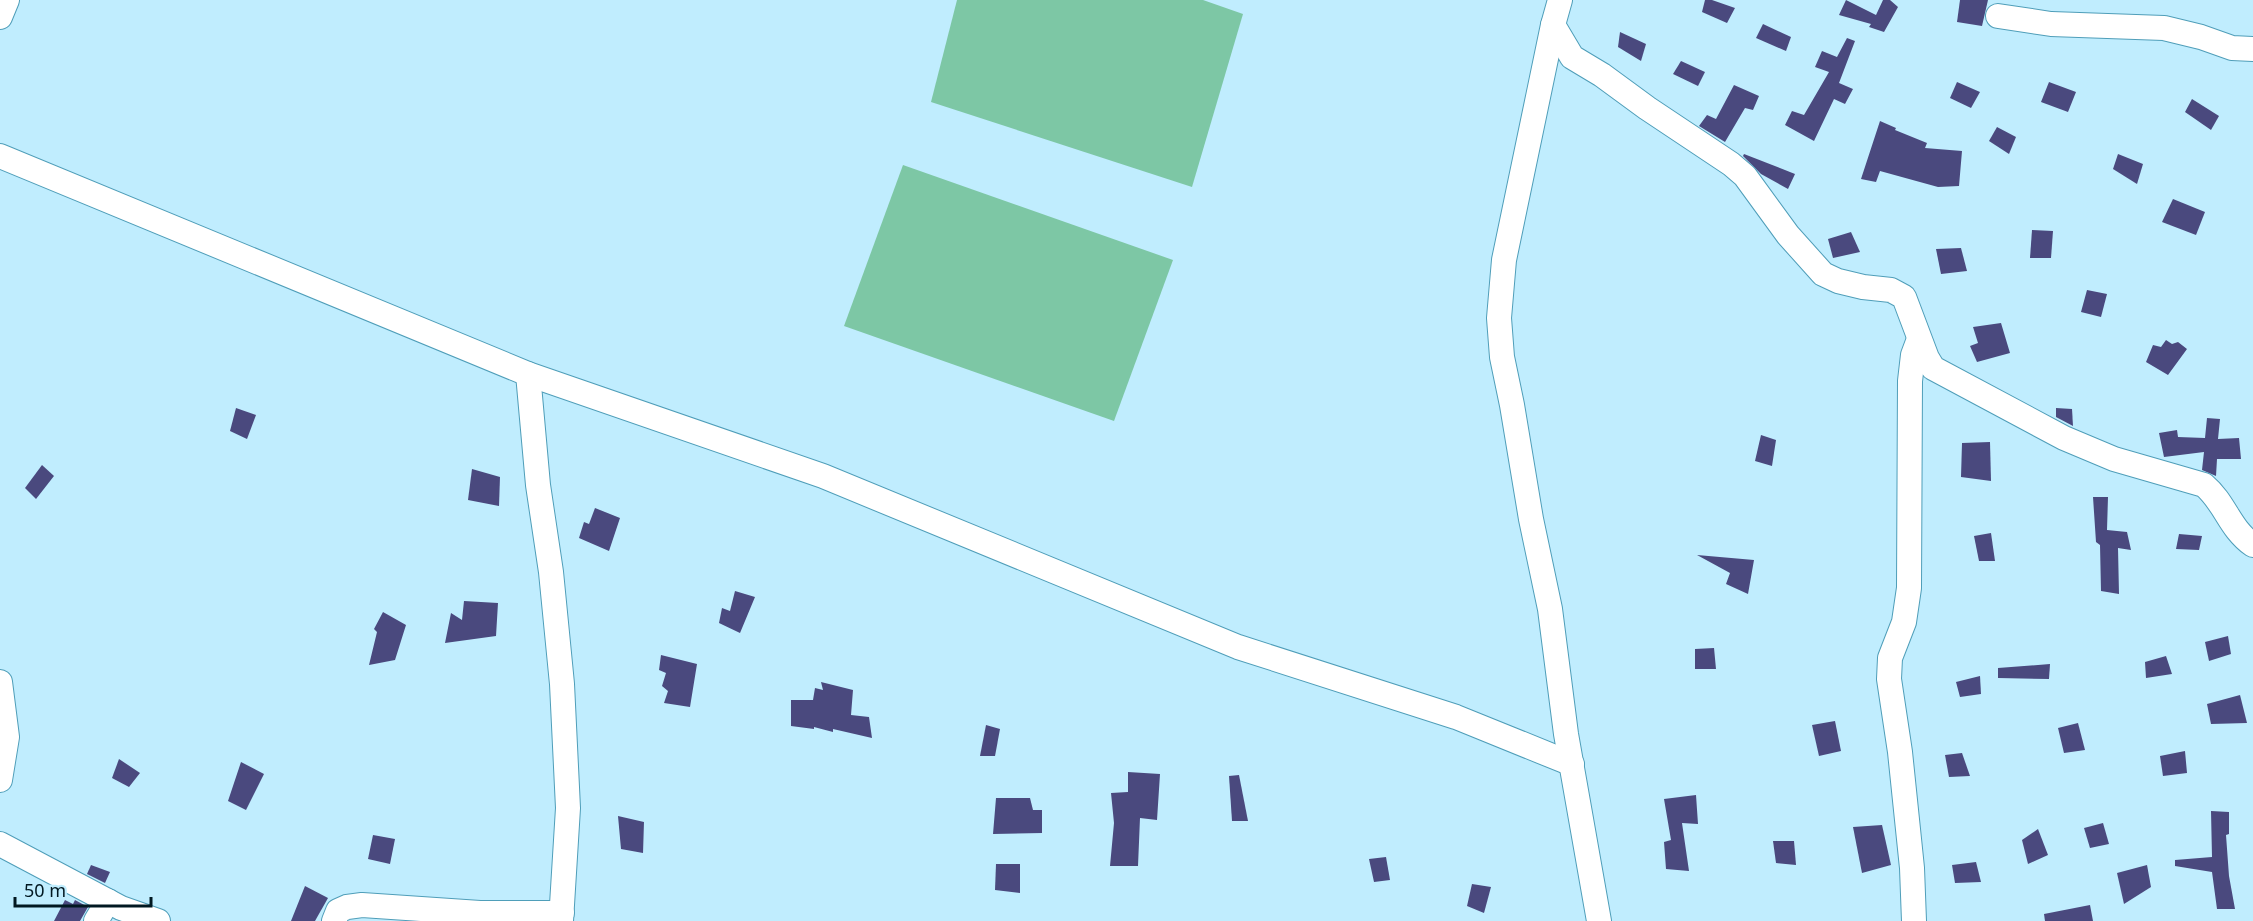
<svg xmlns="http://www.w3.org/2000/svg" width="2253" height="921" viewBox="0 0 2253 921" font-family="'Noto Sans',sans-serif">
<style>
.pitch{fill:#7dc7a5}
.building{fill:#4a497e}
.lines{fill:none;stroke-linecap:round;stroke-linejoin:round}
.minor-casing{stroke:#4f9eb9;stroke-width:26}
.minor{stroke:#fff;stroke-width:24}
</style>
<rect width="100%" height="100%" fill="#c0edfe"/>
<g class="pitch">
<path d="M 957,0 L 1203,0 L 1243,14 L 1192,187 L 931,102 Z"/>
<path d="M 903,165 L 1173,260 L 1114,421 L 844,326 Z"/>
</g>
<g class="building">
<path d="M 1705,0 L 1712,0 L 1735,8 L 1727,23 L 1702,12 Z"/>
<path d="M 1846,0 L 1876,15 L 1883,0 L 1890,0 L 1898,7 L 1884,32 L 1869,27 L 1871,24 L 1839,15 Z"/>
<path d="M 1960,0 L 1988,0 L 1982,26 L 1957,22 Z"/>
<path d="M 1763,24 L 1791,37 L 1786,51 L 1756,38 Z"/>
<path d="M 1620,32 L 1646,44 L 1641,61 L 1618,47 Z"/>
<path d="M 1847,38 L 1855,41 L 1839,83 L 1853,89 L 1845,104 L 1834,99 L 1814,141 L 1785,125 L 1792,111 L 1804,115 L 1829,72 L 1815,67 L 1822,51 L 1837,57 Z"/>
<path d="M 1681,61 L 1705,72 L 1698,86 L 1673,74 Z"/>
<path d="M 1957,82 L 1980,92 L 1971,108 L 1950,98 Z"/>
<path d="M 2049,82 L 2076,92 L 2068,112 L 2041,102 Z"/>
<path d="M 1734,85 L 1759,96 L 1753,110 L 1745,108 L 1725,142 L 1699,126 L 1707,115 L 1716,119 Z"/>
<path d="M 2192,99 L 2219,116 L 2211,130 L 2185,112 Z"/>
<path d="M 1880,121 L 1896,128 L 1895,130 L 1927,143 L 1925,148 L 1962,151 L 1959,186 L 1938,187 L 1880,171 L 1876,182 L 1861,179 Z"/>
<path d="M 1997,127 L 2016,137 L 2009,154 L 1989,141 Z"/>
<path d="M 1744,154 L 1795,174 L 1788,189 L 1761,174 L 1743,156 Z"/>
<path d="M 2118,154 L 2143,164 L 2137,184 L 2113,169 Z"/>
<path d="M 2173,199 L 2205,212 L 2196,235 L 2162,222 Z"/>
<path d="M 2032,230 L 2053,231 L 2051,258 L 2030,258 Z"/>
<path d="M 1851,232 L 1860,252 L 1833,258 L 1828,239 Z"/>
<path d="M 1961,248 L 1967,271 L 1941,274 L 1936,249 Z"/>
<path d="M 2087,290 L 2107,294 L 2101,317 L 2081,312 Z"/>
<path d="M 2001,323 L 2010,353 L 1977,362 L 1970,346 L 1978,343 L 1973,327 Z"/>
<path d="M 2166,340 L 2172,344 L 2178,342 L 2187,349 L 2168,375 L 2146,362 L 2153,345 L 2161,347 Z"/>
<path d="M 236,408 L 256,415 L 247,439 L 230,431 Z"/>
<path d="M 2056,408 L 2072,409 L 2073,426 L 2056,417 Z"/>
<path d="M 2207,418 L 2220,419 L 2218,439 L 2239,438 L 2241,459 L 2217,459 L 2216,476 L 2202,470 L 2204,452 L 2164,457 L 2159,433 L 2177,430 L 2178,437 L 2205,438 Z"/>
<path d="M 1761,435 L 1776,440 L 1772,466 L 1755,461 Z"/>
<path d="M 1990,442 L 1991,481 L 1961,477 L 1962,443 Z"/>
<path d="M 42,465 L 54,476 L 36,499 L 25,488 Z"/>
<path d="M 472,469 L 500,477 L 499,506 L 468,500 Z"/>
<path d="M 2093,497 L 2108,497 L 2107,530 L 2127,532 L 2131,550 L 2118,548 L 2119,594 L 2101,591 L 2100,545 L 2096,542 Z"/>
<path d="M 595,508 L 620,518 L 609,551 L 579,538 L 584,522 L 589,524 Z"/>
<path d="M 1991,533 L 1995,561 L 1979,561 L 1974,536 Z"/>
<path d="M 2179,534 L 2202,536 L 2199,550 L 2176,549 Z"/>
<path d="M 1697,555 L 1754,560 L 1748,594 L 1726,584 L 1730,573 Z"/>
<path d="M 735,591 L 755,597 L 740,633 L 719,623 L 722,608 L 730,611 Z"/>
<path d="M 464,601 L 498,603 L 496,636 L 445,643 L 451,613 L 462,620 Z"/>
<path d="M 383,612 L 406,625 L 395,660 L 369,665 L 377,632 L 374,629 Z"/>
<path d="M 2228,636 L 2231,654 L 2209,661 L 2205,642 Z"/>
<path d="M 1714,648 L 1716,669 L 1695,669 L 1695,649 Z"/>
<path d="M 661,655 L 697,664 L 690,707 L 664,703 L 668,691 L 662,686 L 666,673 L 659,670 Z"/>
<path d="M 2166,656 L 2172,674 L 2146,678 L 2145,662 Z"/>
<path d="M 2050,664 L 2049,679 L 1998,678 L 1998,668 Z"/>
<path d="M 1980,676 L 1981,694 L 1960,697 L 1956,682 Z"/>
<path d="M 821,682 L 853,690 L 851,715 L 869,717 L 872,738 L 833,729 L 833,732 L 814,727 L 814,729 L 791,726 L 791,700 L 813,700 L 815,688 L 823,690 Z"/>
<path d="M 2240,695 L 2247,723 L 2211,724 L 2207,704 Z"/>
<path d="M 1835,721 L 1841,751 L 1819,756 L 1812,725 Z"/>
<path d="M 2078,723 L 2085,750 L 2064,753 L 2058,728 Z"/>
<path d="M 986,725 L 1000,729 L 995,756 L 980,756 Z"/>
<path d="M 2185,751 L 2187,773 L 2163,776 L 2160,756 Z"/>
<path d="M 1962,753 L 1970,776 L 1949,777 L 1945,755 Z"/>
<path d="M 119,759 L 140,773 L 129,787 L 112,778 Z"/>
<path d="M 241,762 L 264,774 L 246,810 L 228,801 Z"/>
<path d="M 1128,772 L 1160,774 L 1157,820 L 1140,818 L 1138,866 L 1110,866 L 1114,823 L 1111,793 L 1128,792 Z"/>
<path d="M 1239,775 L 1248,821 L 1232,821 L 1229,776 Z"/>
<path d="M 1696,795 L 1698,824 L 1682,823 L 1689,871 L 1666,869 L 1664,842 L 1671,840 L 1664,799 Z"/>
<path d="M 996,798 L 1030,798 L 1033,810 L 1042,810 L 1042,833 L 993,834 Z"/>
<path d="M 2211,811 L 2229,812 L 2229,834 L 2226,835 L 2229,876 L 2235,909 L 2217,909 L 2212,872 L 2175,866 L 2175,860 L 2212,857 Z"/>
<path d="M 618,816 L 644,822 L 643,853 L 621,849 Z"/>
<path d="M 2103,823 L 2109,844 L 2090,848 L 2084,828 Z"/>
<path d="M 1882,825 L 1891,865 L 1862,873 L 1853,827 Z"/>
<path d="M 2038,829 L 2048,855 L 2028,864 L 2022,840 Z"/>
<path d="M 373,835 L 395,839 L 390,864 L 368,859 Z"/>
<path d="M 1773,841 L 1794,841 L 1796,865 L 1776,863 Z"/>
<path d="M 1386,857 L 1390,880 L 1374,882 L 1369,859 Z"/>
<path d="M 1976,862 L 1981,882 L 1955,883 L 1952,865 Z"/>
<path d="M 996,864 L 1020,864 L 1020,893 L 995,890 Z"/>
<path d="M 91,865 L 110,872 L 105,883 L 87,874 Z"/>
<path d="M 2147,865 L 2151,887 L 2124,904 L 2117,873 Z"/>
<path d="M 1472,884 L 1491,887 L 1484,913 L 1467,906 Z"/>
<path d="M 305,886 L 328,898 L 315,921 L 291,921 Z"/>
<path d="M 65,900 L 73,904 L 75,900 L 88,907 L 80,921 L 54,921 Z"/>
<path d="M 2090,905 L 2093,921 L 2045,921 L 2044,914 Z"/>
</g>
<g class="lines">
<g class="minor-casing">
<g id="minor">
<path d="M 1560,0 L 1553,25 L 1504,260 L 1499,318 L 1502,357 L 1512,405 L 1531,519 L 1550,609 L 1566,734 L 1599,921"/>
<path d="M 1998,16 L 2051,24 L 2164,28 L 2201,37 L 2232,48 L 2253,49"/>
<path d="M 0,17 L 7,0"/>
<path d="M 1553,25 L 1572,57 L 1602,75 L 1647,108 L 1731,164 L 1745,176 L 1788,235 L 1823,274 L 1838,281 L 1863,287 L 1891,290 L 1904,297 L 1927,358 L 1933,368 L 2064,438 L 2114,459 L 2204,485 C 2226,504 2229,528 2253,545"/>
<path d="M 0,156 L 528,374 L 823,476 L 1238,647 L 1456,717 L 1572,764"/>
<path d="M 528,374 L 538,485 L 551,572 L 562,684 L 568,808 L 561,921"/>
<path d="M 0,682 L 7,737 L 0,780"/>
<path d="M 0,844 L 121,908 L 158,921"/>
<path d="M 96,921 L 108,901"/>
<path d="M 334,921 L 338,911 L 347,907 L 362,905 L 480,913 L 562,913"/>
<path d="M 1914,921 L 1912,868 L 1900,752 L 1889,679 L 1890,658 L 1904,622 L 1909,588 L 1910,381 L 1913,355 L 1919,339"/>
</g>
</g>
<use href="#minor" class="minor"/>
</g>
<path d="M15 897v9h136v-9" fill="none" stroke="#011821" stroke-width="3"/>
<text x="24" y="897" font-size="18" fill="#011821" stroke="#c0edfe" stroke-width="4.5" paint-order="stroke">50 m</text>
</svg>
